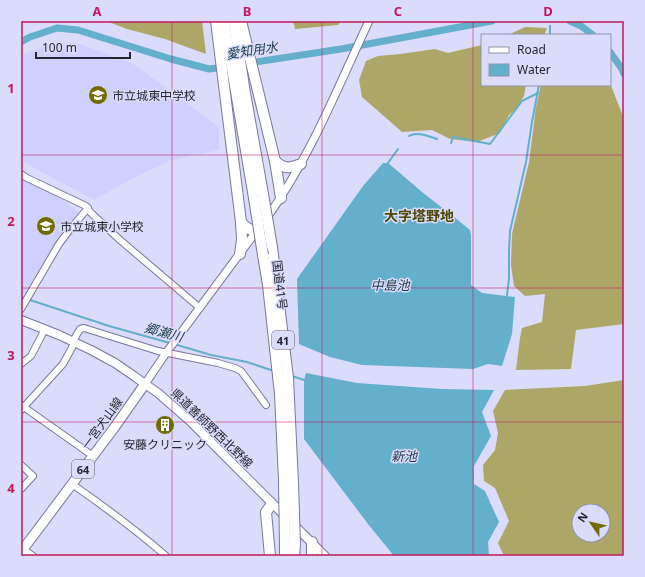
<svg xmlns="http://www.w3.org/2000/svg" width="645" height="577" viewBox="0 0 645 577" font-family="'Noto Sans','Noto Sans JP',sans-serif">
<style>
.built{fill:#d0d0fe}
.forest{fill:#aca766;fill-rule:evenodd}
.water{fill:#63afcc}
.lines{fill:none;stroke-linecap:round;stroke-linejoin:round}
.stream{stroke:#63afcc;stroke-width:2}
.canal{stroke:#63afcc;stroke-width:7}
.minor-casing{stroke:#78789b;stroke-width:8}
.tertiary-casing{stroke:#78789b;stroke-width:9}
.secondary-casing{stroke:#78789b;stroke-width:10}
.primary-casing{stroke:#78789b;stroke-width:11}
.trunk-casing{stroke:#78789b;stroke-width:12}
.minor{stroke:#fff;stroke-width:6}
.tertiary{stroke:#fff;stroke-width:7}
.secondary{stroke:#fff;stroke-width:8}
.primary{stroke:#fff;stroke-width:9}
.trunk{stroke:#fff;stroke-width:10}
.trunk-bridge-casing{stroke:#78789b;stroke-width:12;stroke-linecap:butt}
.trunk-bridge{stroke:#fff;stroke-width:10}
.grid{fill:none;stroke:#c2185b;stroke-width:1;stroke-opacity:0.55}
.labels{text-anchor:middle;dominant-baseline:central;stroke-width:3;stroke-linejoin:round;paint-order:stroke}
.shield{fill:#dbdbfb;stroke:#5c5c6f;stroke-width:1}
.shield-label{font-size:11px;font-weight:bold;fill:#252533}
.poi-label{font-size:12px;fill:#252533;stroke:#dbdbfb;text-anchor:start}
.street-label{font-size:12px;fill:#252533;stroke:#dbdbfb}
.water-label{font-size:13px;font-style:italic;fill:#173a47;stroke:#dbdbfb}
.quarter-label{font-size:14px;font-weight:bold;fill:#4d4806;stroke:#dbdbfb}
.neatline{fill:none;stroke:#c2185b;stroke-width:1.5}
.grid-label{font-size:13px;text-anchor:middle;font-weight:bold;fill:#c2185b}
</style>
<rect width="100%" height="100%" fill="#dbdbfb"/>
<g class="built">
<path d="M 74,42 L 132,63 L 219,127 L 219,150 L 171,160 L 131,179 L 94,200 L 25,163 L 21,159 L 21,55 L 46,46 Z"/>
<path d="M 21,176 L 30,184 L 57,196 L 81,214 L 62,237 L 26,294 L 21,292 Z"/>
</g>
<g class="forest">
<path d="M 106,21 L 202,21 L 206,54 L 165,39 L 127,29 Z"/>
<path d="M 293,21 L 341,21 L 338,25 L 295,29 Z"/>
<path d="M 525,27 L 547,28 L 544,35 L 508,35 Z"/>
<path d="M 482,45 L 482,85 L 526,85 L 524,96 L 516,109 L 509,115 L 500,133 L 477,142 L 450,139 L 432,130 L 402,132 L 362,97 L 359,80 L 366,61 L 378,56 L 400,54 L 435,49 L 448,53 Z"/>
<path d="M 610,83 L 624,119 L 624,324 L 576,330 L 571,369 L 516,370 L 520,338 L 522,328 L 542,322 L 545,294 L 525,296 L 514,286 L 511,265 L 512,234 L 529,162 L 536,107 L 541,85 L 610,85 Z"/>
<path d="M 624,380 L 624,556 L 504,556 L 498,543 L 509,521 L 495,488 L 484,481 L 483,465 L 495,450 L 498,433 L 493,411 L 505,390 L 585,386 ZM 579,511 L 603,511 L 603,535 L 579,535 Z"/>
</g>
<g class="water">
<path d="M 383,163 L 388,163 L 394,168 L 422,192 L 454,217 L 470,230 L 471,236 L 471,285 L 482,293 L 515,297 L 512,334 L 502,366 L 488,364 L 473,369 L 362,365 L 330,357 L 299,344 L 297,279 L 363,186 Z"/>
<path d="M 306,373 L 357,383 L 442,389 L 494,390 L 482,412 L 491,436 L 474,466 L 474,484 L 485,491 L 499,522 L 488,542 L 489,556 L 394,556 L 368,524 L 304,439 L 304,380 Z"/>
</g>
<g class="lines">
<g class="stream">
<path d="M 550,35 L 550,26"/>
<path d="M 409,136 C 417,131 428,136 437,139"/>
<path d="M 451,143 L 453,137 L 490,144 L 522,101 L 538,93"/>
<path d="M 388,163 L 398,149"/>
<path d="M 507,296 L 509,278 L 509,250 L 510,231 L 526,162 L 532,122 L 539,85"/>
<path d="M 21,297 L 109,326 L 170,343"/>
<path d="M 174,344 L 211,355 L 247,362 L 274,371"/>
<path d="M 292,376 L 304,380"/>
</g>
<g class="canal">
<path d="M 570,21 L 581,26 L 593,35"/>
<path d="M 21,42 L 30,37 L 57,28 L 78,30 L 171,59 L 209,69 L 226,67"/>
<path d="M 610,52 L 622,69 L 624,74"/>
<path d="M 236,65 L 341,49 L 492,21"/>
</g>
<g class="minor-casing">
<g id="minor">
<path d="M 21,174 L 27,178 L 86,206 L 90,212 L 120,240 L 200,308"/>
<path d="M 21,309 L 59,244 L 71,228 L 88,208"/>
<path d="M 73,341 L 80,329 L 84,328 L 158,351 L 218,363 L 235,368 L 241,371 L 266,405"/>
<path d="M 21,364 L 31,356 L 45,329"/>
<path d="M 21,405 L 93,456"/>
<path d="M 21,410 L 63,364 L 75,342"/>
<path d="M 21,465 L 33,476 L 21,489"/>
<path d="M 72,484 C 105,507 136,530 166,556"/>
<path d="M 23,549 L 33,556"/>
</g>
</g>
<g class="tertiary-casing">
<g id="tertiary">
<path d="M 266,219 C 310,158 337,89 369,21"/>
<path d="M 145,384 L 166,353 L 258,229"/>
</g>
</g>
<g class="secondary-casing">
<path id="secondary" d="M 21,320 L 59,335 L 91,350 L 115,363 L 134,376 L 145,384 L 158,393 L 190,421 L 325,556"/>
</g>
<g class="primary-casing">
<path id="primary" d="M 21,552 L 114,428 L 145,384"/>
</g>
<g class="trunk-casing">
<g id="trunk">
<path d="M 216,21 L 241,222 L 242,240 L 240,254"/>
<path d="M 224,21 L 254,198"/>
<path d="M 234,21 L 245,93 L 263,194"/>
<path d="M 241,21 L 275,161 L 281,198"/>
<path d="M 275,161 C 285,170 290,168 301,164"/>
<path d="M 241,222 C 246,228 249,230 257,231"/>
<path d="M 272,247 L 288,378 L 293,483"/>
<path d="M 263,255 L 268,285 L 280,394 L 284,480"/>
<path d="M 312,542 L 312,556"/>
<path d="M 270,556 L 266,512 L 272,504"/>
<path d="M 285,556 L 285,545"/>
<path d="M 294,556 L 295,544"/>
</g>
</g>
<use href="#minor" class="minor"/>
<use href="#tertiary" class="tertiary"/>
<use href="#secondary" class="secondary"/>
<use href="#primary" class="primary"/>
<use href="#trunk" class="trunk"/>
<g class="trunk-bridge-casing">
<g id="trunk-bridge">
<path d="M 263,194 L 272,247"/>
<path d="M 254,198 L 263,255"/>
<path d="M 284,480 L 285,545"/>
<path d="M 293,483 L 295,544"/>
</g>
</g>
<use href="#trunk-bridge" class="trunk-bridge"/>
</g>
<path class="grid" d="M 172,21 L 172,556M 322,21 L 322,556M 473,21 L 473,556M 21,155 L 624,155M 21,288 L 624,288M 21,422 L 624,422"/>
<defs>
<g id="school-disc" transform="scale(1)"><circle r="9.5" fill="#726a04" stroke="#dbdbfb"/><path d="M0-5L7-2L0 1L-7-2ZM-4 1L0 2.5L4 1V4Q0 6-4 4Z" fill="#fff"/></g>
<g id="building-disc" transform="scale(1)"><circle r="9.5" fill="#726a04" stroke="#dbdbfb"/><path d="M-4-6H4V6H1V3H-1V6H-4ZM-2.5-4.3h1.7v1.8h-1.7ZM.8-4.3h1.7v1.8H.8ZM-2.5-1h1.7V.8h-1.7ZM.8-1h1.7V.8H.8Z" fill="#fff"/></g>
</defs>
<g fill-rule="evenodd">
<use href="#school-disc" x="98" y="95"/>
<use href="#school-disc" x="46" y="226"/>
<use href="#building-disc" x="165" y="425"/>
</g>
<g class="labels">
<g class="shield">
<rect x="272" y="331" width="22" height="18" rx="3"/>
<rect x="72" y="460" width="22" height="18" rx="3"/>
</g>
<g class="shield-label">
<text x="283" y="340">41</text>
<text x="83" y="469">64</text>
</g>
<g class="poi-label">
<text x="112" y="95">市立城東中学校</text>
<text x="60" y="226">市立城東小学校</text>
<text x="165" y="444" text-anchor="middle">安藤クリニック</text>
</g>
<g class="street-label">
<text transform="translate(280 285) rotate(83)">国道41号</text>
<text transform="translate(102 423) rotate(-54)">一宮犬山線</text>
<text transform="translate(212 428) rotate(44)">県道善師野西北野線</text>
</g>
<g class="water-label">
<text transform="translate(252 50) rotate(-9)">愛知用水</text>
<text x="390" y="285">中島池</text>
<text transform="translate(164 332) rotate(15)">郷瀬川</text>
<text x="404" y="456">新池</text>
</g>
<g class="quarter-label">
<text x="419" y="215">大字塔野地</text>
</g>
</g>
<rect width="645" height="577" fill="none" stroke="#dbdbfb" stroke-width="44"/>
<rect x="481" y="34" width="130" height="52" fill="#dbdbfb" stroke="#9292ab"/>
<rect x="489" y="47" width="20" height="6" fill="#ffffff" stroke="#9292ab"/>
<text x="517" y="54" font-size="12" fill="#252533">Road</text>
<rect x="489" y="64" width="20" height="12" fill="#63afcc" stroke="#9292ab"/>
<text x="517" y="74" font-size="12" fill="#252533">Water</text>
<g transform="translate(591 523) rotate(304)"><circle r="19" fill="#dbdbfb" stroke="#9292ab"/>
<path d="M0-3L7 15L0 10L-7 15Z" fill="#726a04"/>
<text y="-6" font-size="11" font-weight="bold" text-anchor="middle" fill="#252533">N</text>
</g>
<path d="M36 52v6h94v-6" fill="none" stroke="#252533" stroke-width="2"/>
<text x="42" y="52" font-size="12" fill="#252533" stroke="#dbdbfb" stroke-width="3" paint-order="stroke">100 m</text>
<rect x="22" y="22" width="601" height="533" class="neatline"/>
<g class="grid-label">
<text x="97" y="16">A</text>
<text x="247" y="16">B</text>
<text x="398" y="16">C</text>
<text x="548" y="16">D</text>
<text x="11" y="93">1</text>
<text x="11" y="226">2</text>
<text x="11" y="360">3</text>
<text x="11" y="493">4</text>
</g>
</svg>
